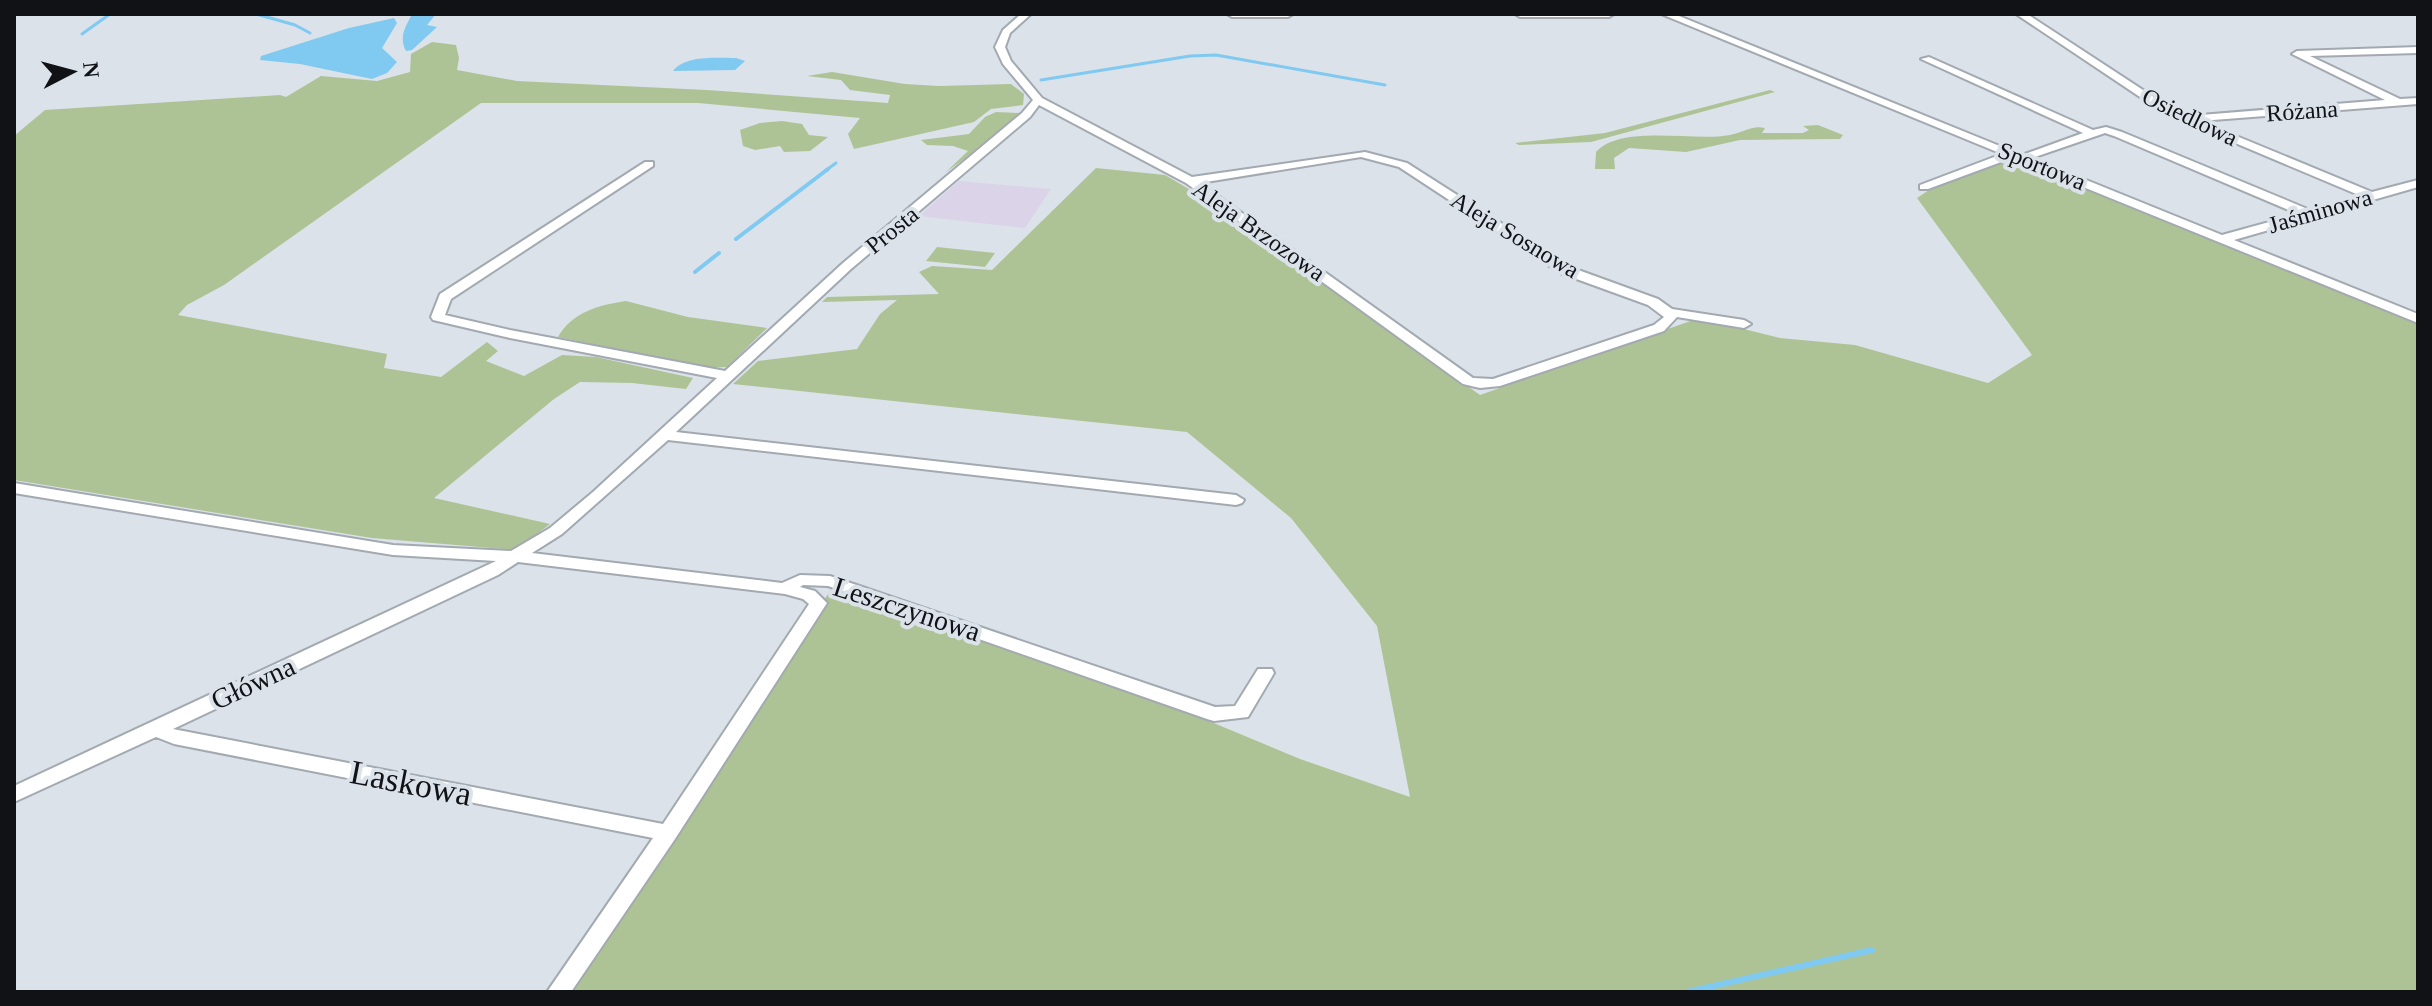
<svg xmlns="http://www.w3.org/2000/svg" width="2432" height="1006" viewBox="0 0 2432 1006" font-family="Georgia,serif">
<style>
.industrial{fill:#dbd3e8}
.green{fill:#adc395}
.water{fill:#80c9f0}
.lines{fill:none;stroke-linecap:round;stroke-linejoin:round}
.stream-far2{stroke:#80c9f0;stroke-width:3}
.stream-far1{stroke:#80c9f0;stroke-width:4}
.stream{stroke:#80c9f0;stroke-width:6}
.minor-casing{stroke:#a2a9b0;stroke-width:4}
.minor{fill:#fff;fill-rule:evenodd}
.labels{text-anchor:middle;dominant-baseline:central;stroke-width:8;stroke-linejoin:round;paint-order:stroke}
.far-street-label{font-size:24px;fill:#101215;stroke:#dbe2ea}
.street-label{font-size:28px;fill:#101215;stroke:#dbe2ea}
.near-street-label{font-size:34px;fill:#101215;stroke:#dbe2ea}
</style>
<rect width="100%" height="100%" fill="#dbe2ea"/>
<path class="industrial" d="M 959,181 L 1051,189 L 1025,228 L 919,216 Z"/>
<g class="green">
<path d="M 432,42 L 456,45 L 459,58 L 457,70 L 517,81 L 707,90 L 888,103 L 890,95 L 850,90 L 841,80 L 807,76 L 832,72 L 905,84 L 939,86 L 1011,84 L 1024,94 L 1023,105 L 991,109 L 974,122 L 854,149 L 848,134 L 860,118 L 698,103 L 481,103 L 224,285 L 187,305 L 178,315 L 387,354 L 384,368 L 441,377 L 487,342 L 498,351 L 486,361 L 524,376 L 562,355 L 596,357 L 693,378 L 686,389 L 632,383 L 580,382 L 554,399 L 434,498 L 550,524 L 516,550 L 372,538 L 14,480 L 14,136 L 45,110 L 280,95 L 286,97 L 321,76 L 377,81 L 410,72 L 411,54 Z"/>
<path d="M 1770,90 L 1775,92 L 1591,142 L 1519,145 L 1515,143 L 1605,133 Z"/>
<path d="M 996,112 L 1020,113 L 988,142 L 946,172 L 968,151 L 953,146 L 927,145 L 921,140 L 969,134 L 985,117 Z"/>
<path d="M 782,121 L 802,124 L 809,135 L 828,137 L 810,151 L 784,152 L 780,146 L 755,150 L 743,146 L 740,130 L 760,123 Z"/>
<path d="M 1818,125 L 1843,135 L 1840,139 L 1740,140 L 1686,152 L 1629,148 L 1614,158 L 1615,169 L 1595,169 L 1596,152 C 1622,124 1693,142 1730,135 C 1743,133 1751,125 1765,128 L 1762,133 L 1803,133 L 1809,130 L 1803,126 Z"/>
<path d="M 2014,158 L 2418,323 L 2418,992 L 572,992 L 830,591 L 853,592 L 1069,663 L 1300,759 L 1410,797 L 1377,626 L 1291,518 L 1187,432 L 733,384 L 758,361 L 857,349 L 880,314 L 897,300 L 822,302 L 827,297 L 939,294 L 919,272 L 932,266 L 992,270 L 1096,168 L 1165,175 L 1211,202 L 1480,395 L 1699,318 L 1780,338 L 1855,345 L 1988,383 L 2032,355 L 1917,198 L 1932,188 Z"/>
<path d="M 937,247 L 995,253 L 985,267 L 926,261 Z"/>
<path d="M 626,301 L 688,317 L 767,328 L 727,367 L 709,368 L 558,337 C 572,312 599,305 626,301 Z"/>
</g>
<g class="water">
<path d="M 436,14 L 427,25 L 437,27 L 412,50 L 406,51 C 399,37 405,28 411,16 Z"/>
<path d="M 394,18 L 397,23 L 382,48 L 397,62 L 387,73 L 372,79 L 300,64 L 260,60 L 261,56 L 349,28 Z"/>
<path d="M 736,58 L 745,61 L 735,70 L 673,71 C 685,55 717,58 736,58 Z"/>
</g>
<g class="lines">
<g class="stream-far2">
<path d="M 256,14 L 295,25 L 310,33"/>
<path d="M 82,34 L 110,14"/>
<path d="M 1041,80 L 1190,56 L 1216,55 L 1385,85"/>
<path d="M 825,171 L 836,163"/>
</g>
<g class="stream-far1">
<path d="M 736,239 L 828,169"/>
<path d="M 695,272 L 719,253"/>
</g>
<path class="stream" d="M 1687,992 L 1872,950"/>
<g class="minor-casing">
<g id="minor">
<path d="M 1021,14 L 1031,14 L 1010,33 L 1005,47 L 1011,61 L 1042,98 L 1192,177 L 1365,152 L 1407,163 L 1570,267 L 1658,299 L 1672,309 L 1744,320 L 1751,324 L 1744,328 L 1677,317 L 1664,331 L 1500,386 L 1480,388 L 1463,384 L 1186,183 L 1039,105 L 1030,117 L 851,269 L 676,432 L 1236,495 L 1244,500 L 1242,503 L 1236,505 L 668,440 L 562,534 L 532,553 L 782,583 L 800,575 L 830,576 L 1215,707 L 1235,706 L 1258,669 L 1272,669 L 1274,673 L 1248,717 L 1214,721 L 1207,719 L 828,586 L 803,585 L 800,587 L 815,591 L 827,603 L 675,839 L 571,992 L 547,992 L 653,838 L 174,744 L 156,737 L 14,802 L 14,786 L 496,561 L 393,555 L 14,493 L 14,483 L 393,545 L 511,551 L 550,528 L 593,492 L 717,378 L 510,338 L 433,320 L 431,317 L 440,294 L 645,162 L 653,162 L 653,166 L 451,299 L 445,315 L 510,330 L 725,371 L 843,263 L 1022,113 L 1033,100 L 1003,64 L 995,47 L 1003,30 ZM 1361,157 L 1399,167 L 1560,273 L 1648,305 L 1664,317 L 1654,325 L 1493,379 L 1473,378 L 1200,183 ZM 518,562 L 785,594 L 803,599 L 809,604 L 663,824 L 173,729 L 498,575 Z"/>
<path d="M 1227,14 L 1293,14 L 1288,17 L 1232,17 Z"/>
<path d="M 1515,14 L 1614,14 L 1609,17 L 1520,17 Z"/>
<path d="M 1661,14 L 1674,14 L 2022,155 L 2083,133 L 1921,59 L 1929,57 L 2093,130 L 2106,127 L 2122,132 L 2310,210 L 2361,196 L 2164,113 L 2016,14 L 2027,14 L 2172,109 L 2188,116 L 2385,100 L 2292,54 L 2297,51 L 2418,47 L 2418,53 L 2310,56 L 2400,99 L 2418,98 L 2418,104 L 2200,121 L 2372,192 L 2418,180 L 2418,187 L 2234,240 L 2418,314 L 2418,323 L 2012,158 L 1928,189 L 1920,189 L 1920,185 L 2002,154 ZM 2105,133 L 2114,136 L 2298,214 L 2222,235 L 2032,158 Z"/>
</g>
</g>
<use href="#minor" class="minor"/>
</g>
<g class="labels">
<g class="far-street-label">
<text transform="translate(2302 111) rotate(-4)">Różana</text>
<text transform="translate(2190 117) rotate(26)">Osiedlowa</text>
<text transform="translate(2042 166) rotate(22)">Sportowa</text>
<text transform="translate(2320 211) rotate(-16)">Jaśminowa</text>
<text transform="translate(892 230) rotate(-39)">Prosta</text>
<text transform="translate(1259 231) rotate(35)">Aleja Brzozowa</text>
<text transform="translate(1515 235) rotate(31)">Aleja Sosnowa</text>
</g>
<g class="street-label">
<text transform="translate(907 609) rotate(18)">Leszczynowa</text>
<text transform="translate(253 683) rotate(-25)">Główna</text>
</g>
<g class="near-street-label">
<text transform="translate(411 783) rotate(11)">Laskowa</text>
</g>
</g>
<rect width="2432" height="1006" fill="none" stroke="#101215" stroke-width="32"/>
<g transform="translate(72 72) rotate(84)" stroke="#dbe2ea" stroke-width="6" paint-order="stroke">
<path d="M0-6L14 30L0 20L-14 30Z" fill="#101215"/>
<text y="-12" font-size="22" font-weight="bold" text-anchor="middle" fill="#101215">N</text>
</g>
</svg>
